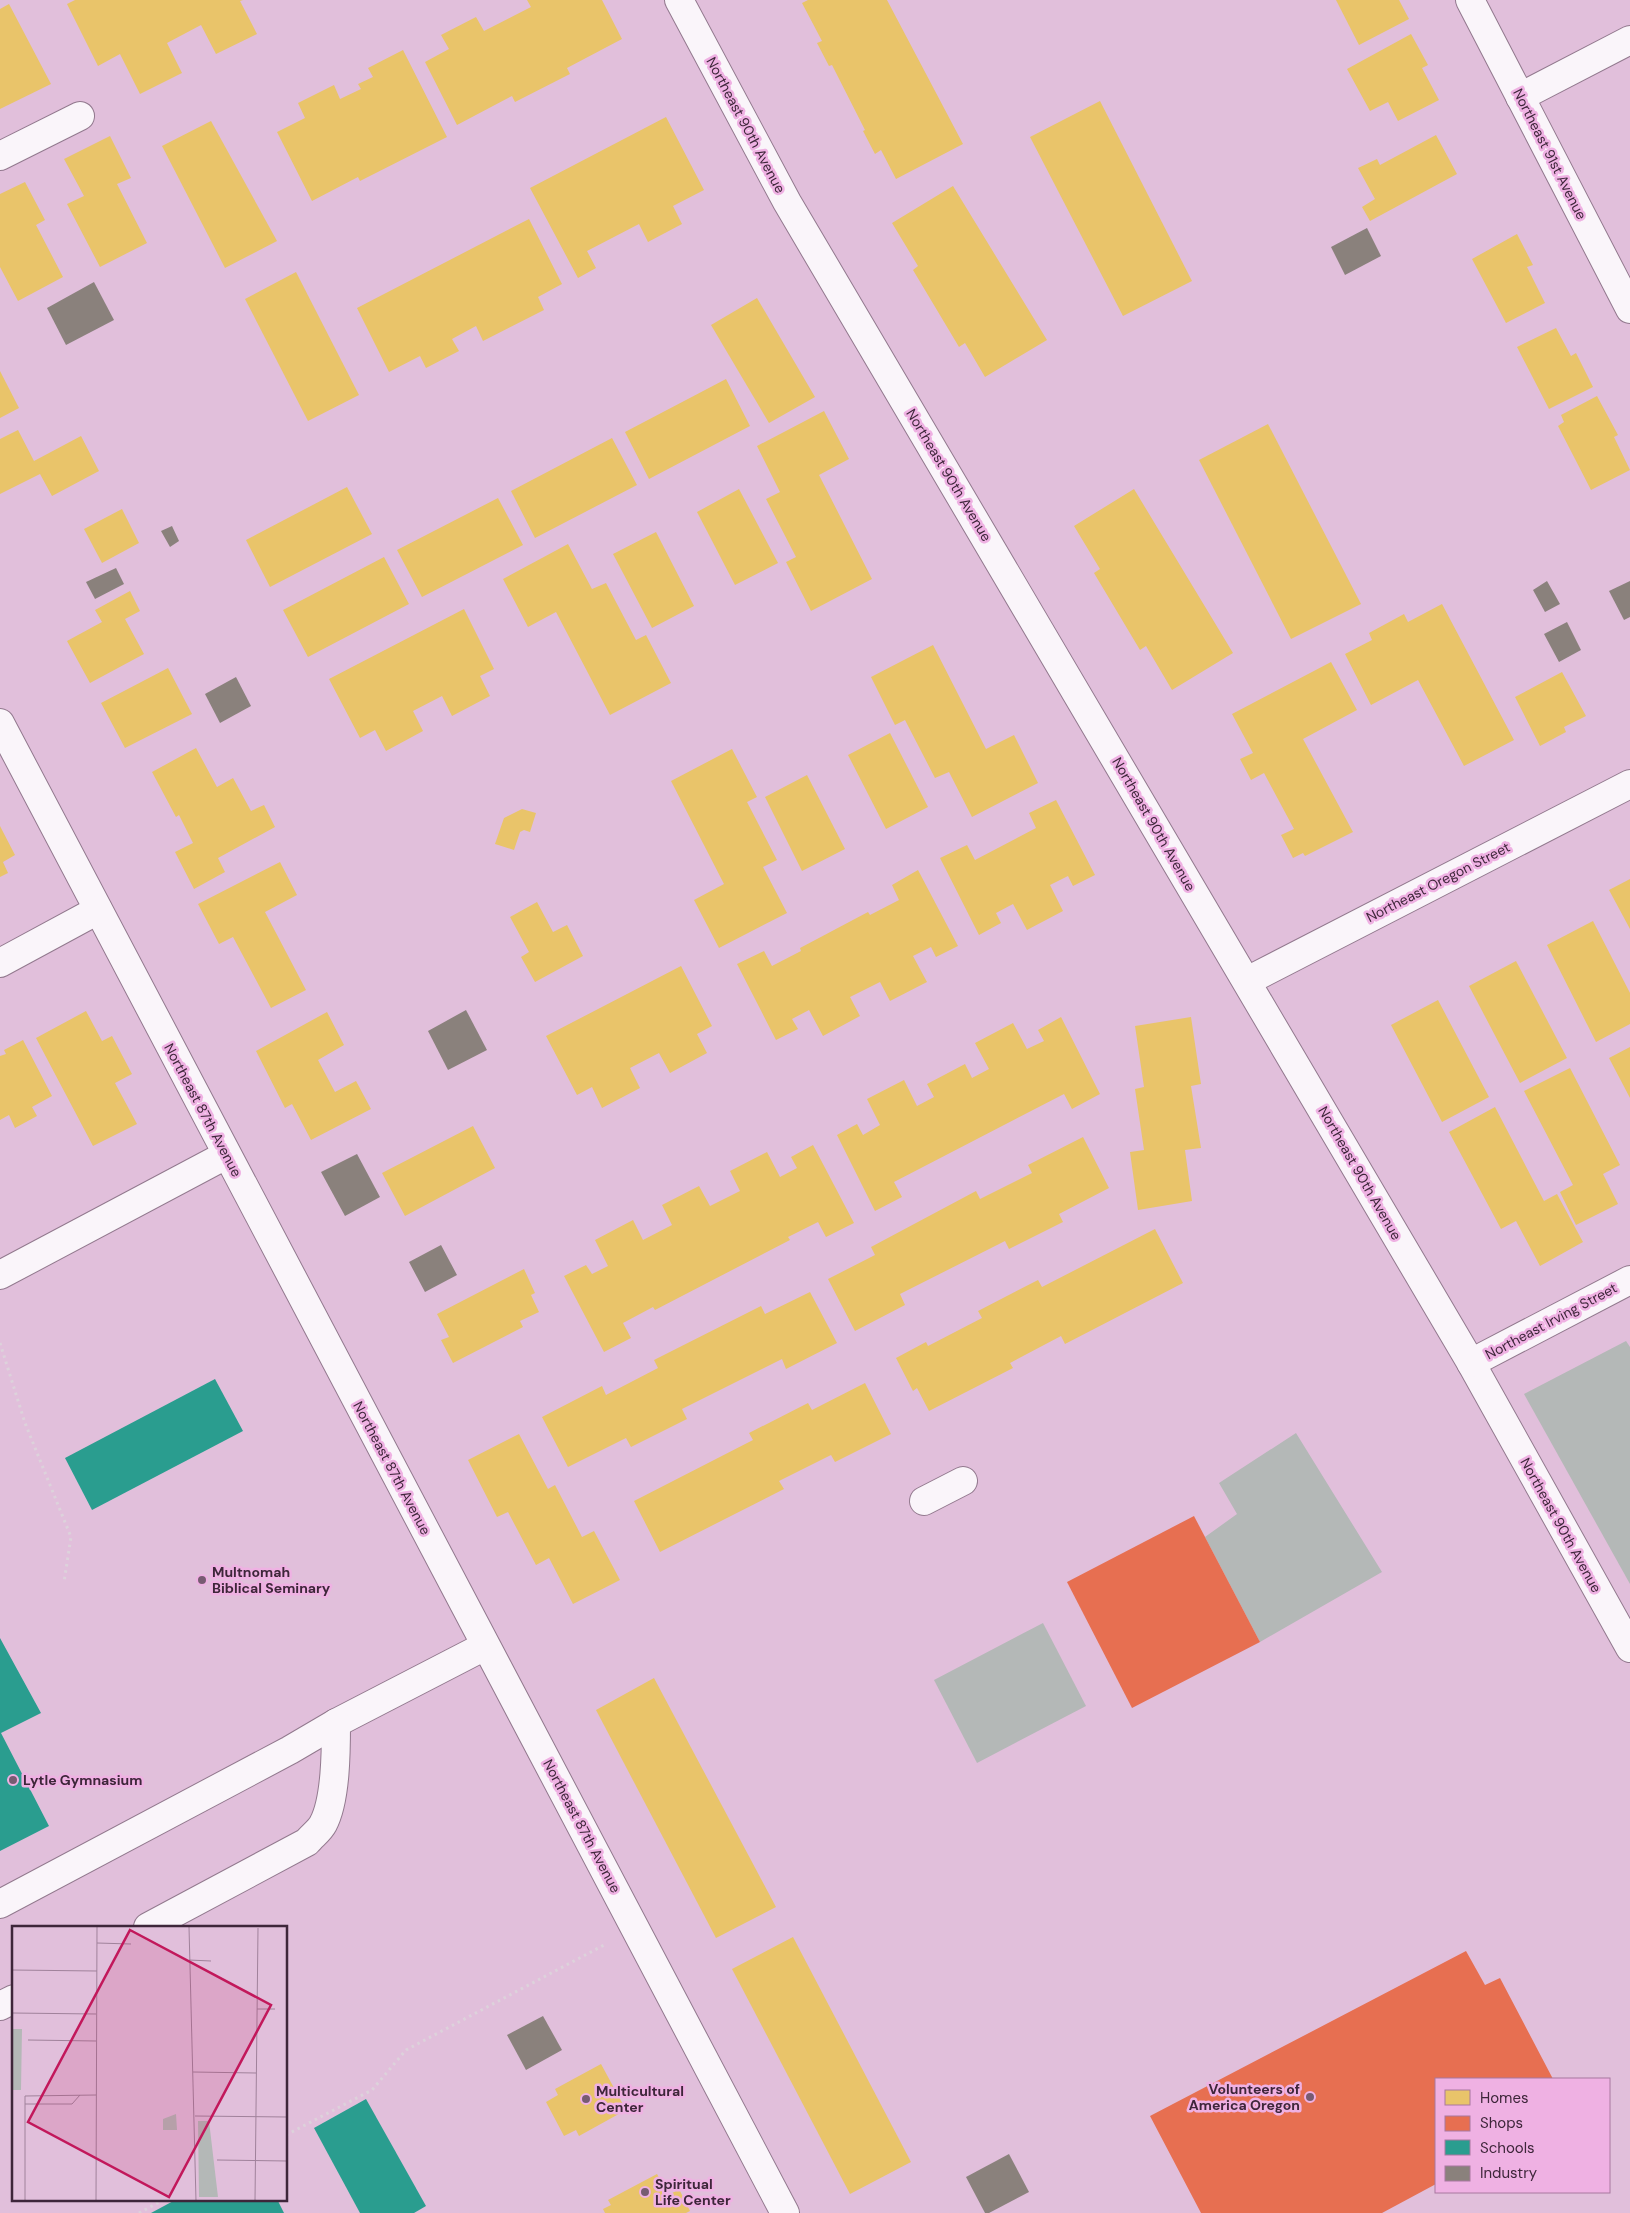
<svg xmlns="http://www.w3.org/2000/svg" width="1630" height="2213" viewBox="0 0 1630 2213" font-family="'DM Sans',sans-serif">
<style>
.green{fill:#b4b8b7}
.homes{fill:#e9c46a}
.shops{fill:#e76f51}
.schools{fill:#2a9d8f}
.industry{fill:#8a817c}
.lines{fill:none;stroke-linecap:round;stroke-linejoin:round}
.minor-casing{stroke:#92798e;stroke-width:30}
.path{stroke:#ddd2db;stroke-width:3;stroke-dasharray:2.5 4;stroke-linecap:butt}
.minor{stroke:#faf5fa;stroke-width:28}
.poi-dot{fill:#775c72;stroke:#efb1e3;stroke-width:2}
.labels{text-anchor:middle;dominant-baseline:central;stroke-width:5;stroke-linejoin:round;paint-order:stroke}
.street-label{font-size:14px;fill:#3e263a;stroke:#efb1e3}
.poi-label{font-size:14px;font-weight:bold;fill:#3e263a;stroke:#efb1e3;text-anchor:start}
.inset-road{fill:none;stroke:#a0829b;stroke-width:1}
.view{fill:#c2185b;fill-opacity:0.15;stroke:#c2185b;stroke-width:2.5}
.inset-edge{fill:none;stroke:#3e263a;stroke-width:2.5}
</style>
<rect width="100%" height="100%" fill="#e1bfdb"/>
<g class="green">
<path d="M 1626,1341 L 1630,1347 L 1630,1584 L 1524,1394 Z"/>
<path d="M 1296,1433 L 1382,1572 L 1260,1642 L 1205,1537 L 1237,1514 L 1219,1483 Z"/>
<path d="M 1043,1623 L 1086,1706 L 977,1763 L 934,1680 Z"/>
</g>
<g class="homes">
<path d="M 75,0 L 243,0 L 240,1 L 257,34 L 216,54 L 201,25 L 167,43 L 182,73 L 140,94 L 120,54 L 98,66 L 67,4 Z"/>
<path d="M 527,0 L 602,0 L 622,39 L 567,68 L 570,74 L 515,102 L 512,96 L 457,125 L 425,62 L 449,49 L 441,35 L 476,17 L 484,31 L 531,7 Z"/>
<path d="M 808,0 L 887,0 L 963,144 L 896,179 L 881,150 L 875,154 L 863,131 L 865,130 L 832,65 L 829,66 L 817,43 L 822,41 L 802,3 Z"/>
<path d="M 1336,0 L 1399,0 L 1409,19 L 1359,45 Z"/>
<path d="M 9,4 L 51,84 L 0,109 L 0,9 Z"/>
<path d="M 1411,34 L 1428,65 L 1422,68 L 1439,100 L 1398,121 L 1388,102 L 1370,111 L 1347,69 Z"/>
<path d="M 403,50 L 447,137 L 360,181 L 358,177 L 312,201 L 277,132 L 305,118 L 298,103 L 334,85 L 340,99 L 361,89 L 358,84 L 373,77 L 368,68 Z"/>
<path d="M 1100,101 L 1192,281 L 1123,316 L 1030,137 Z"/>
<path d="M 666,117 L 704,190 L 673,206 L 682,224 L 648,242 L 639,224 L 587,251 L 596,268 L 578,278 L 530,188 Z"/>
<path d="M 211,121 L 277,241 L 225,268 L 162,146 Z"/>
<path d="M 1436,135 L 1457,174 L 1370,221 L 1362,207 L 1375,199 L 1358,168 L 1377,159 L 1380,165 Z"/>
<path d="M 110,136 L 131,178 L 117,184 L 147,243 L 100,267 L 67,204 L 84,196 L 64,159 Z"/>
<path d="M 25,182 L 45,220 L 36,225 L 63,277 L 18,301 L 0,267 L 0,194 Z"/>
<path d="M 953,186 L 1047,340 L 985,377 L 965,343 L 959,347 L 913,270 L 918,266 L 892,223 Z"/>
<path d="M 529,219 L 562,284 L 538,297 L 544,310 L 483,341 L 476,326 L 452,339 L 459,351 L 426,368 L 420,356 L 389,372 L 357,308 Z"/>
<path d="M 1517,234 L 1533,265 L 1527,267 L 1545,303 L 1506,323 L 1472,259 Z"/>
<path d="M 296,272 L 359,395 L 308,421 L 245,299 Z"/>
<path d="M 757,298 L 815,397 L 769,423 L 711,325 Z"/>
<path d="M 1556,328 L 1571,356 L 1576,353 L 1593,387 L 1549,409 L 1517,347 Z"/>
<path d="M 0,371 L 19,408 L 0,418 Z"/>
<path d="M 726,379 L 750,426 L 649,479 L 625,432 Z"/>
<path d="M 1597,396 L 1618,435 L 1614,437 L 1630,470 L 1591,490 L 1558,426 L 1564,422 L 1561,415 Z"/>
<path d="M 824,411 L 849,459 L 819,475 L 872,579 L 811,611 L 786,562 L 796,557 L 766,499 L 780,492 L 757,446 Z"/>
<path d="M 1268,424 L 1361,604 L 1291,639 L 1199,460 Z"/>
<path d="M 18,430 L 34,461 L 81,436 L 99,471 L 52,496 L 40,474 L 0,494 L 0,439 Z"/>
<path d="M 612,438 L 637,485 L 535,538 L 511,491 Z"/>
<path d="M 347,487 L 372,534 L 270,587 L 246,540 Z"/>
<path d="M 739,489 L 778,563 L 735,585 L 697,512 Z"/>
<path d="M 1134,489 L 1233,653 L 1172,690 L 1146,646 L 1140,650 L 1094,573 L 1100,569 L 1074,526 Z"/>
<path d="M 498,498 L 523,545 L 422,597 L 397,550 Z"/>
<path d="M 122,509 L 139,543 L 102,563 L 84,529 Z"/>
<path d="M 656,532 L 694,606 L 652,628 L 613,554 Z"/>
<path d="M 568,544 L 592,589 L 606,583 L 636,640 L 646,635 L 671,683 L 610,715 L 556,612 L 528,627 L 503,579 Z"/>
<path d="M 384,557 L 409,604 L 308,657 L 283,610 Z"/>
<path d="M 130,591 L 140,611 L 125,619 L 144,654 L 90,683 L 67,641 L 102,622 L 95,610 Z"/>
<path d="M 1442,604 L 1514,740 L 1464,766 L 1418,680 L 1371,705 L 1345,654 L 1372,640 L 1369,633 L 1404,614 L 1408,622 Z"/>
<path d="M 464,609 L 494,669 L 480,676 L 490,696 L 452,716 L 442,696 L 413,711 L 423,731 L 386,751 L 375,730 L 360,738 L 329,679 Z"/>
<path d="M 933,645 L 986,749 L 1014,735 L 1038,783 L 972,817 L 949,772 L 935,778 L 905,720 L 895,725 L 871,677 Z"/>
<path d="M 1331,662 L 1357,710 L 1303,739 L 1353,832 L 1305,856 L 1303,853 L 1293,858 L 1281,835 L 1294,829 L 1264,773 L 1251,780 L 1240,759 L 1253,753 L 1232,714 Z"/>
<path d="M 168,668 L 192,714 L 125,748 L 101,703 Z"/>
<path d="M 1562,672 L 1586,716 L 1564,727 L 1566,732 L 1540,746 L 1515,697 Z"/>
<path d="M 890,733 L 928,807 L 886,829 L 848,755 Z"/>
<path d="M 196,748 L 217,787 L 233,778 L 251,811 L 264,805 L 275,827 L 218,858 L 225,872 L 194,889 L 175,852 L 193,843 L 179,815 L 176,817 L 152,772 Z"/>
<path d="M 732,749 L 757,797 L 747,802 L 777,860 L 763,867 L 787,913 L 719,948 L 694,900 L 724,884 L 671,781 Z"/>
<path d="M 807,775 L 845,849 L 802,871 L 765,797 Z"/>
<path d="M 1056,800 L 1095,875 L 1073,886 L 1068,876 L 1050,885 L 1063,911 L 1027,930 L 1013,904 L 996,913 L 1001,923 L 979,935 L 940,858 L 967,845 L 975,860 L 1036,828 L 1029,813 Z"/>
<path d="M 522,809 L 536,813 L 530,832 L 524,830 L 520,832 L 514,850 L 495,844 L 504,818 Z"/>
<path d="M 0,826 L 15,855 L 3,862 L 8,873 L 0,877 Z"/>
<path d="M 280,862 L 297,895 L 265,912 L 306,990 L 271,1008 L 233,937 L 219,944 L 198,904 Z"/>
<path d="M 918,870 L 958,946 L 936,957 L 931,947 L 913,956 L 927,982 L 890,1001 L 880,982 L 850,997 L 860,1016 L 823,1036 L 809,1010 L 792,1019 L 798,1029 L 776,1040 L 737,964 L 764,951 L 772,966 L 801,951 L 800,948 L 868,912 L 870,915 L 899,900 L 892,885 Z"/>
<path d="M 1630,879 L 1630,929 L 1609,890 Z"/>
<path d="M 537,902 L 553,932 L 567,925 L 583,956 L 535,982 L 521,957 L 529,952 L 510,917 Z"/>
<path d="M 1593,921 L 1630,993 L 1630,1024 L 1596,1042 L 1547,945 Z"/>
<path d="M 1516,961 L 1567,1058 L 1520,1083 L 1469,986 Z"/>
<path d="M 681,966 L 712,1026 L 697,1034 L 707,1053 L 670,1073 L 659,1053 L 630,1068 L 640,1088 L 602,1108 L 592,1087 L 577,1095 L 546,1036 Z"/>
<path d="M 1438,1000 L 1489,1097 L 1442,1122 L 1391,1025 Z"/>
<path d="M 86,1011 L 102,1041 L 112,1036 L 132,1074 L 115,1083 L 137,1124 L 93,1146 L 36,1038 Z"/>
<path d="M 327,1012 L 344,1045 L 318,1060 L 335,1092 L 356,1081 L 371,1109 L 311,1140 L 292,1104 L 285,1108 L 256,1051 Z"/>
<path d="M 1061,1017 L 1100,1094 L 1072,1109 L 1064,1094 L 894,1182 L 902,1197 L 875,1211 L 837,1135 L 857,1124 L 863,1135 L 880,1125 L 867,1099 L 904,1080 L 917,1106 L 934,1097 L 927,1084 L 965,1064 L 972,1078 L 989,1069 L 975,1043 L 1013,1023 L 1027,1049 L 1044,1041 L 1038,1030 Z"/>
<path d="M 1191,1017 L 1201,1084 L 1191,1086 L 1201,1148 L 1185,1150 L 1192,1201 L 1138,1210 L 1130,1152 L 1144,1150 L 1135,1089 L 1144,1087 L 1135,1026 Z"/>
<path d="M 23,1040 L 52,1096 L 32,1107 L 37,1116 L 15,1128 L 9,1115 L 0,1120 L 0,1056 L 6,1054 L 4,1050 Z"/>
<path d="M 1630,1047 L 1630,1098 L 1609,1058 Z"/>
<path d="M 1570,1068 L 1620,1165 L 1603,1174 L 1618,1204 L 1576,1225 L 1560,1192 L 1573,1185 L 1524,1091 Z"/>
<path d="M 1495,1107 L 1544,1201 L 1557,1194 L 1583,1242 L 1540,1266 L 1516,1221 L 1501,1229 L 1449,1132 Z"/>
<path d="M 473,1126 L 495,1168 L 405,1216 L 382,1173 Z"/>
<path d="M 1083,1137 L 1109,1188 L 1059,1214 L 1063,1222 L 1009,1249 L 1005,1241 L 900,1294 L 905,1305 L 855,1331 L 828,1279 L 875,1255 L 871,1247 L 976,1191 L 980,1199 L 1032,1173 L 1028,1165 Z"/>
<path d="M 813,1145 L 854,1223 L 826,1237 L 818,1222 L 788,1237 L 790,1240 L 655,1310 L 653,1307 L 623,1323 L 631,1338 L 604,1352 L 564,1276 L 586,1265 L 592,1274 L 608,1266 L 595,1240 L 633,1220 L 643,1240 L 672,1225 L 662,1205 L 699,1186 L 710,1206 L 740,1191 L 730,1171 L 767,1152 L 780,1177 L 797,1168 L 791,1157 Z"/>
<path d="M 1155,1229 L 1183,1283 L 1065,1344 L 1061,1336 L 1010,1363 L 1013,1368 L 929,1411 L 917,1388 L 913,1391 L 896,1358 L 926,1342 L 928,1346 L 982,1318 L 978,1311 L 1038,1280 L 1042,1287 Z"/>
<path d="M 524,1269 L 535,1293 L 531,1295 L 539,1312 L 520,1321 L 523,1327 L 453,1363 L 441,1340 L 449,1337 L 437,1314 Z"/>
<path d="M 810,1292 L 837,1343 L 786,1369 L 782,1359 L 682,1409 L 687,1419 L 631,1447 L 626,1438 L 568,1467 L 542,1417 L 602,1386 L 606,1395 L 658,1368 L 654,1360 L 761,1306 L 765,1314 Z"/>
<path d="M 865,1383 L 891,1434 L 835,1462 L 831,1455 L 779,1481 L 784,1489 L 660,1552 L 634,1501 L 753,1440 L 749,1433 L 808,1403 L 812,1410 Z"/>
<path d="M 519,1434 L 548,1489 L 555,1485 L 582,1537 L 594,1531 L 620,1580 L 573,1604 L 549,1558 L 536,1565 L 508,1512 L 497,1517 L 468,1460 Z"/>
<path d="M 654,1678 L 776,1907 L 716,1938 L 596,1710 Z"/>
<path d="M 793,1937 L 911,2162 L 850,2194 L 732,1969 Z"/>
<path d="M 601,2064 L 626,2110 L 579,2136 L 576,2130 L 564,2136 L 546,2102 L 558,2095 L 555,2089 Z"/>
<path d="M 657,2174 L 669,2195 L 679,2189 L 690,2211 L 686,2213 L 605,2213 L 603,2209 L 611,2205 L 608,2200 Z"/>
</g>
<g class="shops">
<path d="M 1194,1516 L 1260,1642 L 1132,1708 L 1067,1582 Z"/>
<path d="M 1466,1951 L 1485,1985 L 1500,1978 L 1553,2079 L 1436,2079 L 1436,2184 L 1382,2213 L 1201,2213 L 1150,2116 Z"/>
</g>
<g class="schools">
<path d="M 215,1379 L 243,1431 L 92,1510 L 65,1458 Z"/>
<path d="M 0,1638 L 41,1713 L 1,1733 L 49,1826 L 0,1851 Z"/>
<path d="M 366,2099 L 426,2206 L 414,2213 L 360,2213 L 314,2128 Z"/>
<path d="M 177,2199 L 277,2199 L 284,2213 L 151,2213 Z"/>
</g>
<g class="industry">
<path d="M 1367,228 L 1381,256 L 1345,275 L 1331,247 Z"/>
<path d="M 94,282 L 114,320 L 66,345 L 47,308 Z"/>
<path d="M 172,526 L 179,541 L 170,547 L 161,531 Z"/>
<path d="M 116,568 L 124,584 L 95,599 L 86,582 Z"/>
<path d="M 1547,581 L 1560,604 L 1545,612 L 1533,590 Z"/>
<path d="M 1630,581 L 1630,617 L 1624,620 L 1609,591 Z"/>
<path d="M 1567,622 L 1581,650 L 1559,662 L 1544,634 Z"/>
<path d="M 236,677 L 251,706 L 220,723 L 205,694 Z"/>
<path d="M 466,1010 L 487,1050 L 448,1070 L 428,1031 Z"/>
<path d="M 357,1154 L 380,1197 L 345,1216 L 321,1172 Z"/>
<path d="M 441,1245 L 457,1275 L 425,1292 L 409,1262 Z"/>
<path d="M 543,2016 L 562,2050 L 526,2070 L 507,2035 Z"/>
<path d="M 1009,2154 L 1029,2192 L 989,2213 L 985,2213 L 966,2177 Z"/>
</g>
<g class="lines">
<g class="minor-casing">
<g id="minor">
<path d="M 679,0 L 787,202 L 1471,1363 L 1630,1648"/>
<path d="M 1470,0 L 1630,309"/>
<path d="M 1520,97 L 1630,40"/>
<path d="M 0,156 L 80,116"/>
<path d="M 0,723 L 785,2213"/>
<path d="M 0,963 L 98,910"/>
<path d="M 1247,981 L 1630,784"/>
<path d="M 0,1275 L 226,1155"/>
<path d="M 1471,1363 L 1630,1280"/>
<path d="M 924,1501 L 963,1481"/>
<path d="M 0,1904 L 290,1750 L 336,1723 L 485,1646"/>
<path d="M 148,1927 L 307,1842 C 312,1836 320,1830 323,1824 C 336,1800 336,1750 336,1723"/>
<path d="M 0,2006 L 14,1999"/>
</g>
</g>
<g class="path">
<path d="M 0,1343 L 25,1423 L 71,1537 L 64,1582"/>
<path d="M 286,2135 L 372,2090 L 406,2050 L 606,1944"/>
<path d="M 139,2213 L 165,2199"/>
</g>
<use href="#minor" class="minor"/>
</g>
<g class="poi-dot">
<circle cx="202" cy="1580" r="5"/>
<circle cx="13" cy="1780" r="5"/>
<circle cx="1310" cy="2097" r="5"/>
<circle cx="586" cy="2099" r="5"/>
<circle cx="645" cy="2192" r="5"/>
</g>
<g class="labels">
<g class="street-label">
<text transform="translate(746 125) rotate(62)">Northeast 90th Avenue</text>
<text transform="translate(1550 154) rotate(63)">Northeast 91st Avenue</text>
<text transform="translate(949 475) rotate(59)">Northeast 90th Avenue</text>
<text transform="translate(1154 824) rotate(60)">Northeast 90th Avenue</text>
<text transform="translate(1438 882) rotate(-27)">Northeast Oregon Street</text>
<text transform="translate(203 1110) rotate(62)">Northeast 87th Avenue</text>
<text transform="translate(1360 1173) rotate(60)">Northeast 90th Avenue</text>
<text transform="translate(1551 1321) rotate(-28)">Northeast Irving Street</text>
<text transform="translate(392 1468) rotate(62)">Northeast 87th Avenue</text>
<text transform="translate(1561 1525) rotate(61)">Northeast 90th Avenue</text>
<text transform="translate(582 1826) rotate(62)">Northeast 87th Avenue</text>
</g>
<g class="poi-label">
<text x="212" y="1572">Multnomah<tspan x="212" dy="16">Biblical Seminary</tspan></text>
<text x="23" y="1780">Lytle Gymnasium</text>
<text x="1300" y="2089" text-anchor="end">Volunteers of<tspan x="1300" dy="16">America Oregon</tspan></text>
<text x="596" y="2091">Multicultural<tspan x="596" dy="16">Center</tspan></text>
<text x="655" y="2184">Spiritual<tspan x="655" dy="16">Life Center</tspan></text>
</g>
</g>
<g transform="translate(12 1926)">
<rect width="275" height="275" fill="#e1bfdb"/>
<path d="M 0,103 L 10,103 L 9,164 L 0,164 ZM 164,188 L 165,204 L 151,204 L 151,193 ZM 186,195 L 197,195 L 206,271 L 187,271 Z" fill="#b4b8b7"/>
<path class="inset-road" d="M 89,0 L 265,0M 177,1 L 184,275M 85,17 L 119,18M 177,34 L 199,35M 0,44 L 85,45M 245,83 L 263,83M 0,87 L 84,88M 16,114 L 84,115M 181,146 L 244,147M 13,178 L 60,178 L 68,169M 183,190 L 275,191M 205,234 L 275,235M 13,275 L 13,170 L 84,169M 84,275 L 85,0M 243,275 L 246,2"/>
<path class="view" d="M 118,4 L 259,79 L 157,271 L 16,196 Z"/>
<rect width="275" height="275" class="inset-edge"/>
</g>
<rect x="1435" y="2078" width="175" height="115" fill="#efb1e3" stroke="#a8799f"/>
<rect x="1445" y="2090" width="25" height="15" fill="#e9c46a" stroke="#a8799f"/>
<text x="1480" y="2103" font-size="15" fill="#3e263a">Homes</text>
<rect x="1445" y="2116" width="25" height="15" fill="#e76f51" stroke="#a8799f"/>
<text x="1480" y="2128" font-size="15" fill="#3e263a">Shops</text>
<rect x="1445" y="2140" width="25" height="15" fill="#2a9d8f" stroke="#a8799f"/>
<text x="1480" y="2153" font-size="15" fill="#3e263a">Schools</text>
<rect x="1445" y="2166" width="25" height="15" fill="#8a817c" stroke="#a8799f"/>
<text x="1480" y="2178" font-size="15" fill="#3e263a">Industry</text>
</svg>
